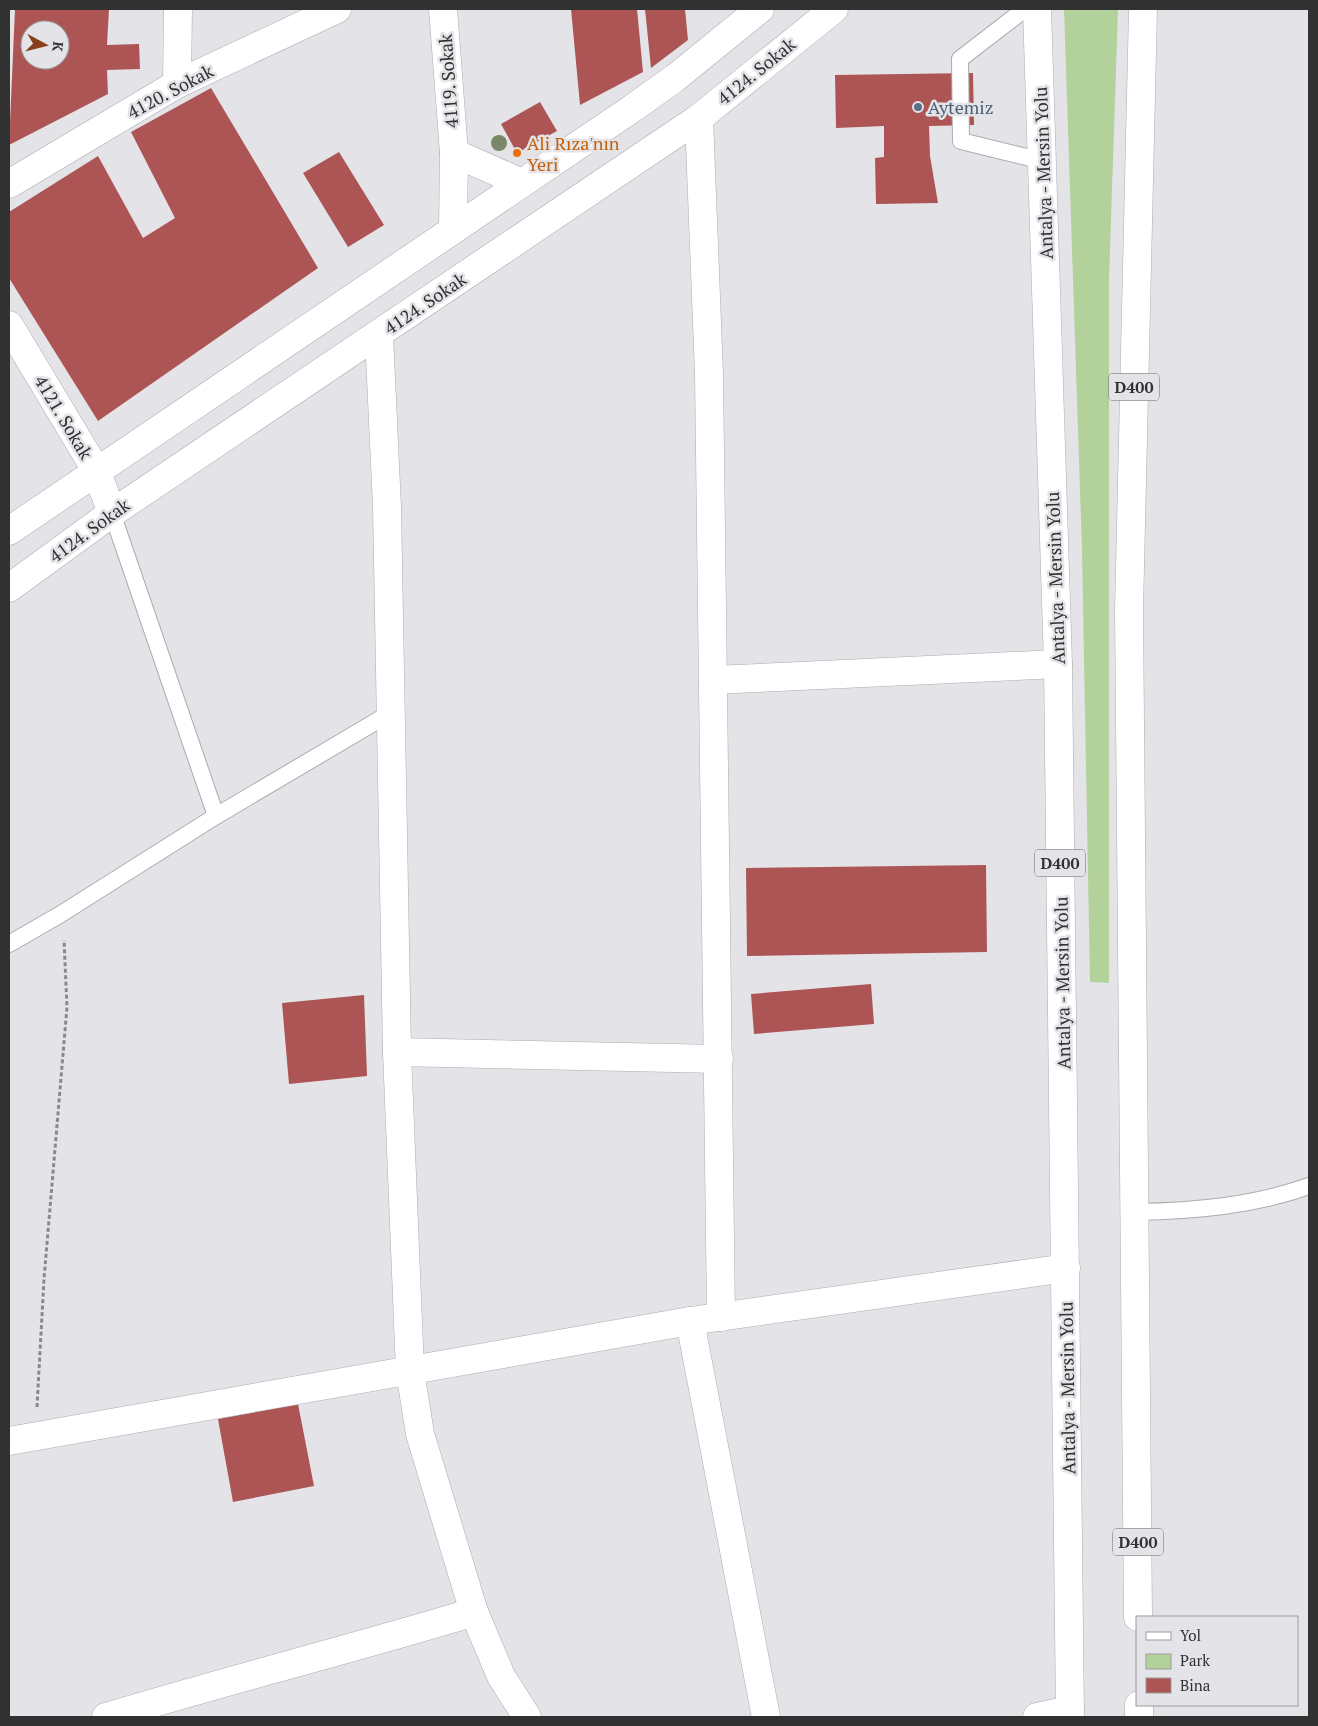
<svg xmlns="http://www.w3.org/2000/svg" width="1318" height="1726" viewBox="0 0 1318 1726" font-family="'PT Serif',serif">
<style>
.green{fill:#b3d19b}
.building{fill:#ac5554;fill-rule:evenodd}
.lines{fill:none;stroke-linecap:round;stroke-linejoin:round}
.lane-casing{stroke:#abacaf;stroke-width:18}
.street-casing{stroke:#abacaf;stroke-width:29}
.secondary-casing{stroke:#abacaf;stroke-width:29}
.highway-casing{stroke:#abacaf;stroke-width:29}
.path{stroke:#89898c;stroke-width:3;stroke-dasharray:4 2.5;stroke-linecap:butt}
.lane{stroke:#fff;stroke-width:16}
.street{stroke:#fff;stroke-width:28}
.secondary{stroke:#fff;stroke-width:28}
.highway{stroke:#fff;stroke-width:28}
.tree{fill:#7a886a}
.service-dot{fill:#5c6f8a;stroke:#e4e4e8;stroke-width:2}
.food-dot{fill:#e8710a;stroke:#e4e4e8;stroke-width:2}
.labels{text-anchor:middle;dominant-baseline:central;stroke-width:5;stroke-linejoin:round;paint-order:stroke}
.shield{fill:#e4e4e8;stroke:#676769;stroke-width:1}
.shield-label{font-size:16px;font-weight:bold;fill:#313132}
.street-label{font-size:18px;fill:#313132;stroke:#e4e4e8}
.service-label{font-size:18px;fill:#4e5e75;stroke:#e4e4e8;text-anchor:start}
.food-label{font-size:18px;fill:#c56008;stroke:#e4e4e8;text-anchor:start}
</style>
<rect width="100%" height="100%" fill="#e4e4e8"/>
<path class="green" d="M 1064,9 L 1118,9 L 1109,281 L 1109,983 L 1090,982 L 1082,551 Z"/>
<g class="building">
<path d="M 15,9 L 109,9 L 107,45 L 139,44 L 140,69 L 107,70 L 108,94 L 9,145 ZM 30,30 L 60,30 L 60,60 L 30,60 Z"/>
<path d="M 571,9 L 637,9 L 643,72 L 580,105 Z"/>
<path d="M 645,9 L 685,9 L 688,40 L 651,68 Z"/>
<path d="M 973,73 L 974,125 L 929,126 L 930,156 L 938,203 L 876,204 L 875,158 L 884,157 L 884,126 L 836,128 L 835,75 Z"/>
<path d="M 211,88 L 318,268 L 98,421 L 9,278 L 9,212 L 98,156 L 143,238 L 175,218 L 131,132 Z"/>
<path d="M 540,102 L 557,131 L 517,153 L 501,124 Z"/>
<path d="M 339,152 L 384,225 L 348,247 L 303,173 Z"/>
<path d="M 986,865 L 987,952 L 747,956 L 746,868 Z"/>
<path d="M 871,984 L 874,1024 L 754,1034 L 751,994 Z"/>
<path d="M 364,995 L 367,1076 L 289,1084 L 282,1003 Z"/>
<path d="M 298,1404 L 314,1486 L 233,1502 L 218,1419 Z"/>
</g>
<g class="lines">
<g class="lane-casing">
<g id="lane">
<path d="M 1025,9 L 960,59 L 961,141 L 1043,161"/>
<path d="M 112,513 L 216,816"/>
<path d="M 9,944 L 61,914 L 216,816 L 392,712"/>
<path d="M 1135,1212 C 1194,1211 1253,1206 1309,1186"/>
</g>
</g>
<g class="street-casing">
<g id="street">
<path d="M 443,9 L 454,153"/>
<path d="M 177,84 L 178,9"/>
<path d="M 699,118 L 709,374 L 721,1317"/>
<path d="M 9,184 L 177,84 L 337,9"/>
<path d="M 453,229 L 454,153 L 522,183"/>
<path d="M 9,325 L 96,470 L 112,513"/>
<path d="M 379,335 L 387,507 L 397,1052 L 410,1371 L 420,1434 L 474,1612 L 501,1676 L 527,1717"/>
<path d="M 714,680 L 1058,664"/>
<path d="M 397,1052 L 719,1059"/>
<path d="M 690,1321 L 766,1717"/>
<path d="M 9,1441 L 690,1321 L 1066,1268"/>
<path d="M 106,1717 C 228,1680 352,1649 474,1612"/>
<path d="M 1037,1717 L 1070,1710"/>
</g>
</g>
<g class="secondary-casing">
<g id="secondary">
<path d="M 9,531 L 633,108 L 675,78 L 760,9"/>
<path d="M 9,588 L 112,513 L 699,118 L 834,9"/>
</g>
</g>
<g class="highway-casing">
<g id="highway">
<path d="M 1037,9 L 1058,664 L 1070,1717"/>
<path d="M 1138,1617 L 1129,610 L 1143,9"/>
<path d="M 1139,1705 L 1139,1717"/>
</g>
</g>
<path class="path" d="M 37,1407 L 44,1279 L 67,1007 L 64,940"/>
<use href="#lane" class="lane"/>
<use href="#street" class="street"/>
<use href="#secondary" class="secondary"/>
<use href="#highway" class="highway"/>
</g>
<circle class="tree" cx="499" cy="143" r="8"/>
<circle class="service-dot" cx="918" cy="107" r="5"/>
<circle class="food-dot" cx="517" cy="153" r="5"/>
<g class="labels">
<g class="shield">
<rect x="1109" y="373.5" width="50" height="27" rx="4"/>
<rect x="1035" y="849.5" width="50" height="27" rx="4"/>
<rect x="1113" y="1528.5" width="50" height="27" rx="4"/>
</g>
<g class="shield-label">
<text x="1134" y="387">D400</text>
<text x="1060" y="863">D400</text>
<text x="1138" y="1542">D400</text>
</g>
<g class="street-label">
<text transform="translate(756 71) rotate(-39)">4124. Sokak</text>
<text transform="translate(448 81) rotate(-94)">4119. Sokak</text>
<text transform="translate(170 91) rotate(-28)">4120. Sokak</text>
<text transform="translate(1043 173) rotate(-92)">Antalya - Mersin Yolu</text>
<text transform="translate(425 303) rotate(-34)">4124. Sokak</text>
<text transform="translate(64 417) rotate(59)">4121. Sokak</text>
<text transform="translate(89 530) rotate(-36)">4124. Sokak</text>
<text transform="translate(1055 578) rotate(-92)">Antalya - Mersin Yolu</text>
<text transform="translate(1062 983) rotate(-91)">Antalya - Mersin Yolu</text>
<text transform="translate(1067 1388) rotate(-91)">Antalya - Mersin Yolu</text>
</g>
<g class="service-label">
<text x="928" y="107">Aytemiz</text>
</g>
<g class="food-label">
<text x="527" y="143">Ali Rıza'nın<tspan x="527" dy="21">Yeri</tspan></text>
</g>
</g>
<rect width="1318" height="1726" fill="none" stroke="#313132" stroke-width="20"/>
<rect x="1136" y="1616" width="162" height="90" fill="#e4e4e8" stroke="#9c9c9f"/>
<rect x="1146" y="1632" width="25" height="8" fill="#ffffff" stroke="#9c9c9f"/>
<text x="1180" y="1641" font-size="15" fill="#313132">Yol</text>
<rect x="1146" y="1654" width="25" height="15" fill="#b3d19b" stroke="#9c9c9f"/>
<text x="1180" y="1666" font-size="15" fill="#313132">Park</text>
<rect x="1146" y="1678" width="25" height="15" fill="#ac5554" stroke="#9c9c9f"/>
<text x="1180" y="1691" font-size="15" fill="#313132">Bina</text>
<g transform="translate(45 45) rotate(97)"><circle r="24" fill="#e4e4e8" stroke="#9c9c9f"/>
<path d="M0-4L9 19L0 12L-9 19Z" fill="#873f1e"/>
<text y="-8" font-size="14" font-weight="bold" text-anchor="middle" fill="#313132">K</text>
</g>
</svg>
